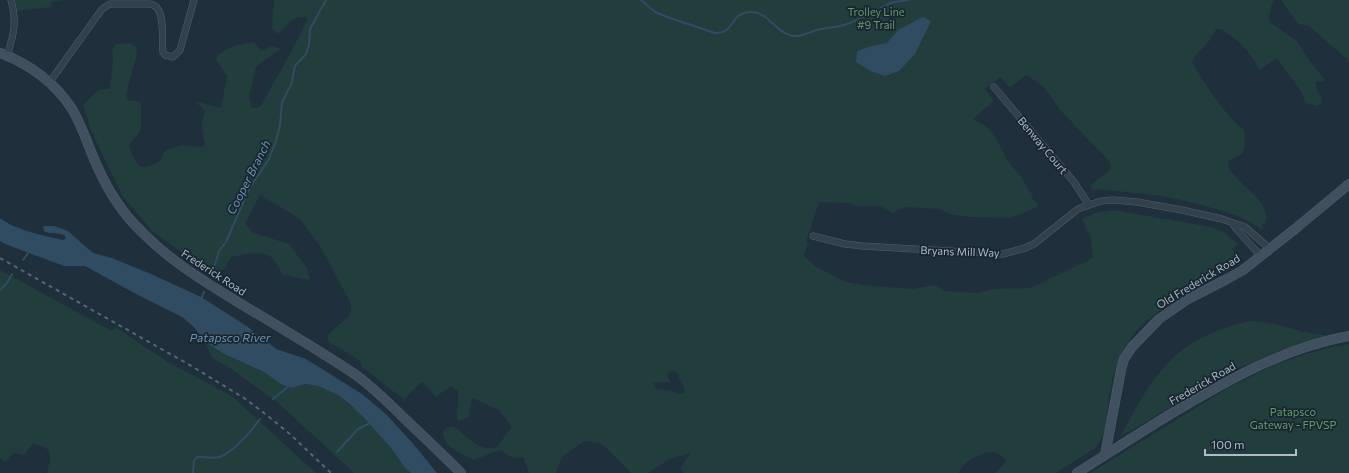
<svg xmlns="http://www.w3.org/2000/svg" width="1349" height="473" viewBox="0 0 1349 473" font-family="Commissioner,sans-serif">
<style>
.green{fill:#213d3c;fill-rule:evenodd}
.water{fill:#2f4c63}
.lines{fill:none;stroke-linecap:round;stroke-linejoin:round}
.stream{stroke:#2f4c63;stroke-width:2}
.street-casing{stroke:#515f6a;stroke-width:7}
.secondary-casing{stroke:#515f6a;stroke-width:10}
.street{stroke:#33414c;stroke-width:6}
.secondary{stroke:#41505f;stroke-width:9}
.rail{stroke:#546574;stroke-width:2;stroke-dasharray:4 4;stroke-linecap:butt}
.labels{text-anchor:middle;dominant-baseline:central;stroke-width:3.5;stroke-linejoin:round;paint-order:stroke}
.park-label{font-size:11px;fill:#629c68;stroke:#192631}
.street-label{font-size:11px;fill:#aebcc8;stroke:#192631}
.water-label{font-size:12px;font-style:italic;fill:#6b92af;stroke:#192631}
</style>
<rect width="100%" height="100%" fill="#1f2f3c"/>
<g class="green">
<path d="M 14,0 L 65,0 L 51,2 L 51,7 L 17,11 Z"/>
<path d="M 274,0 L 1274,0 L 1272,3 L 1269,18 L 1271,23 L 1297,41 L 1309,60 L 1326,81 L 1316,82 L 1316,87 L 1322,99 L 1321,104 L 1316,106 L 1305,103 L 1302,93 L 1277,58 L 1260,70 C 1248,50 1241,42 1221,29 L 1216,29 L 1214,34 L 1209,38 L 1211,39 L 1196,55 L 1192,62 C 1206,86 1223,112 1244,130 L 1245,145 L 1242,154 L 1229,161 L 1228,166 C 1235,183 1275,204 1265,223 L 1261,225 L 1264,228 L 1262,230 C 1245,213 1170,196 1145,194 C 1130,193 1116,190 1101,190 C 1098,189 1096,190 1092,190 L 1090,186 L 1111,169 L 1111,165 L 1109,161 L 1061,111 L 1043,86 L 1026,75 L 1010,88 L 1000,77 L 985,89 L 994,101 L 973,119 L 986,126 L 996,138 L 1007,160 L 1020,175 L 1026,186 L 1033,196 L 1031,197 L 1039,205 L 1035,208 L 1011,218 L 969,217 L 949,214 L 939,209 L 906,207 L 893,213 L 880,206 L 855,206 L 849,203 L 819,202 L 806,242 L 808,243 L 804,256 L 814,265 L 822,270 L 843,281 L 862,285 L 913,289 L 935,285 L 945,291 L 978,293 L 993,289 L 1031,288 L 1093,258 L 1091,239 L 1082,219 L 1095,213 L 1113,210 L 1212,227 L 1224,232 L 1238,244 L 1232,249 L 1242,261 L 1175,298 L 1144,323 L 1135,332 L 1127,345 L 1113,376 L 1109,396 L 1106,430 L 1097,447 L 1056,473 L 995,473 L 1007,461 C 1004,458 1000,454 996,453 C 984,449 963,462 959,473 L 684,473 L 681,469 L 682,465 L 691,453 L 670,459 L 648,473 L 631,473 L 603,445 L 599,443 L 584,441 L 562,457 L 556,473 L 529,473 L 523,457 L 513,458 L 500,450 L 474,460 C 467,457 459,453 453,449 C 444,442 436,428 453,426 C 469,436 474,450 496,448 L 511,428 L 511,426 L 499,410 L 472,398 L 469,417 L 459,421 L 457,419 L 458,390 L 451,386 L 436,397 L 422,382 L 412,391 L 403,402 L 403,399 L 362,367 L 360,361 L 329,342 L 327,335 L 350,315 L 351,307 L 350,302 L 321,248 L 300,219 L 260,195 L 245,223 L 252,232 L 289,244 L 307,268 L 310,280 L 284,275 L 282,274 C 279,269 276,261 272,258 C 263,250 242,255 231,257 L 225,268 L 216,274 L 197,263 L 152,231 L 122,195 L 91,131 L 84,106 L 84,104 L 99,89 L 109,89 L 110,87 L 113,61 L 112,51 L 116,44 L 130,43 L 136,47 L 137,54 L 126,94 L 128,100 L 141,102 L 141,130 L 129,145 L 129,148 L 137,163 L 141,167 C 148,167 157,164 161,159 C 163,155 163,153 166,150 L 183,145 L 203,147 L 205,145 L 201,125 L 205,111 L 195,101 L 221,108 L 227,76 L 216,59 C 221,48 243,43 254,42 L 261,51 L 272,46 L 281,49 L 258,65 L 256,68 L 249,96 L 252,108 L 257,108 L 261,106 L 300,35 L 307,18 C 292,13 288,28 277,34 L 272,28 ZM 671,371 L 676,371 L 685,391 L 682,394 L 677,394 L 670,390 L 656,389 L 653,383 L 668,382 L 671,383 L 667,374 Z"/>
<path d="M 1281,0 L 1349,0 L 1349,61 L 1309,26 L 1298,24 Z"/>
<path d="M 0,270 L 112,331 L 115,327 L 168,362 L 232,396 L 316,473 L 47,473 C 51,454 54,448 33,444 L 24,455 L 13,453 L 5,462 L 0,458 Z"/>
<path d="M 1252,321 C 1280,322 1304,335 1330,335 L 1279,351 L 1230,372 L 1132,430 L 1120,436 C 1128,425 1133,411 1141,399 C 1151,383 1163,366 1177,354 C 1196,338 1228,324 1252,321 Z"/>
<path d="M 204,341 L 222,353 L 264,372 L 282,385 L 292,388 L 305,384 L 318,386 L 338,395 L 351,405 L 364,418 L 391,448 L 405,468 L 411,473 L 354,473 L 277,402 L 227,366 L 212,358 Z"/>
<path d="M 1349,344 L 1349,473 L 1090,473 L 1228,388 L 1272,366 L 1306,354 L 1332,347 Z"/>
</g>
<g class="water">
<path d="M 923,17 L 931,21 L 915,54 L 899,71 L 885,76 L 870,71 L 856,62 L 857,51 L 871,46 L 887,43 L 898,30 Z"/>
<path d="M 0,218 C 15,230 45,236 63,240 L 66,238 L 64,235 C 58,232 51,235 44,231 L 43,226 L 54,226 L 68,231 L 93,253 L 112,258 L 151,274 L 201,297 L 248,327 L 276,349 L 306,359 L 362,394 L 386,414 L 415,446 L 437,473 L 411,473 L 405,468 L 391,448 L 364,418 L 351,405 L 338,395 L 318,386 L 305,384 L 292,388 L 282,385 L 264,372 L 222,353 L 204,341 L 194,327 L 182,317 L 136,294 L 85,266 L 64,266 L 5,244 L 0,241 Z"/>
</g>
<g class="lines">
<g class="stream">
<path d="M 641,0 L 655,12 L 670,18 L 715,33 C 735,34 729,14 749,12 C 768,10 775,33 793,36 C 801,37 810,32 817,30 C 827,27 837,28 847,24 C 860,20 871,12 883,7 C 887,5 891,2 894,2 C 899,1 904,1 909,0"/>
<path d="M 23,260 L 29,252"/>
<path d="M 212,274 L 219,251 L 226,242 L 249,189 L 269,159 L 276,141 L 280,125 L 282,102 L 291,85 L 295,66 L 306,54 L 309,45 L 310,29 L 326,0"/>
<path d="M 0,290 L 7,283 L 12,274"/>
<path d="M 201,299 L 204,292"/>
<path d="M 273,399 L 289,386"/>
<path d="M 337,452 L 358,429 L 370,423"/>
<path d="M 193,473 L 194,461 L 197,457 C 204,456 211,459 219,457 C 232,454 252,430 260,419"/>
</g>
<g class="street-casing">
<g id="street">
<path d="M 7,56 C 14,34 17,22 11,0"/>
<path d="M 49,83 L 102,9 L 110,4 L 149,4 C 167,5 161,39 163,52 L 165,55 L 173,57 L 180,50 L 194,0"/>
<path d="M 994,87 L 1074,182 L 1089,205"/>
<path d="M 1233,224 L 1237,230 L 1261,256"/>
<path d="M 813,236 L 845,244 L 862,246 L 1003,254 L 1025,248 L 1034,244 L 1078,209 L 1089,205 L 1101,201 L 1113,200 L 1137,202 L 1182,210 L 1222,219 L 1245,227 L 1270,249"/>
</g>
</g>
<g class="secondary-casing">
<g id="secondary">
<path d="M 0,53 C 29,64 55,83 72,109 C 83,127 89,149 98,168 C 108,190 123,214 141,231 C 169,260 202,280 236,301 C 276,325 317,349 356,375 C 374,388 390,404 406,420 C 424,437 443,455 461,473"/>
<path d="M 1105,455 L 1121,370 L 1124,359 L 1132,347 L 1159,319 L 1188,299 L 1227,279 L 1243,270 L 1295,229 L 1349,184"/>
<path d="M 1077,473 C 1107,454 1138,434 1169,415 C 1226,381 1283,348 1349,336"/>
</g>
</g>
<use href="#street" class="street"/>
<use href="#secondary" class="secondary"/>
<path class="rail" d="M 0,258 L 188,364 L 244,398 L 268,416 L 291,435 L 331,473"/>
</g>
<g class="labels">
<g class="park-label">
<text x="876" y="11">Trolley Line<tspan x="876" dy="13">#9 Trail</tspan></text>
<text x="1293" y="411">Patapsco<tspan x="1293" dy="13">Gateway - FPVSP</tspan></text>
</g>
<g class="street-label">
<text transform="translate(1043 145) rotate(50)">Benway Court</text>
<text transform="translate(960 251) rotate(2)">Bryans Mill Way</text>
<text transform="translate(214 272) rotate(33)">Frederick Road</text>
<text transform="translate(1198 281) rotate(-31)">Old Frederick Road</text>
<text transform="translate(1202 383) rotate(-30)">Frederick Road</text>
</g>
<g class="water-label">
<text transform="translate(248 177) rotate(-63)">Cooper Branch</text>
<text x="230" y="337">Patapsco River</text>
</g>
</g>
<path d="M1205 449v6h91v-6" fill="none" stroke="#aebcc8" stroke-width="2"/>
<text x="1211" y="449" font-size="12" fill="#aebcc8" stroke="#192631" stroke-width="3" paint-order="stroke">100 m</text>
</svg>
